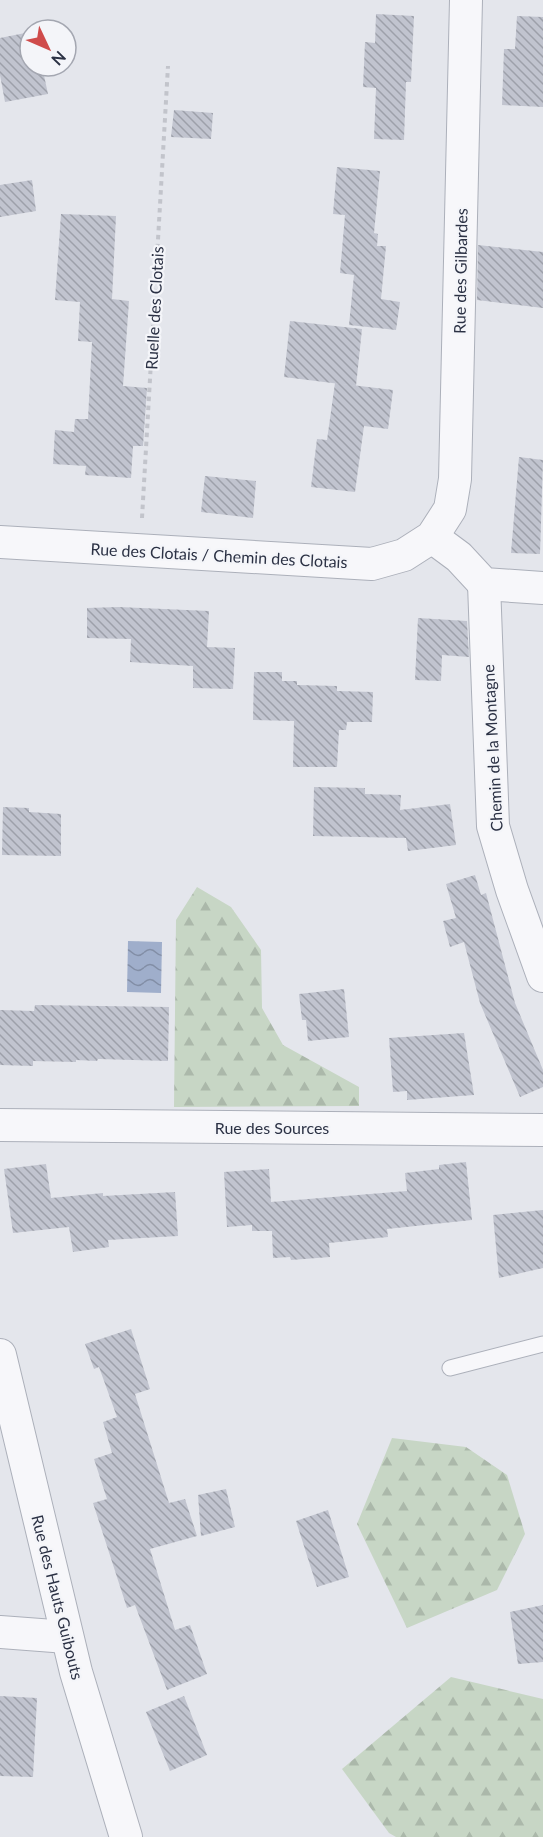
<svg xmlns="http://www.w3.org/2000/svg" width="543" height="1837" viewBox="0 0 543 1837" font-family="Lato,sans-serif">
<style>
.forest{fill:url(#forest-firs)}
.water{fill:url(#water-waves)}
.building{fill:url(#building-back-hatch)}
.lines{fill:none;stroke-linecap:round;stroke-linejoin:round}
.service-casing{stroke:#acb0ba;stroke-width:17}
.minor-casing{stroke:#acb0ba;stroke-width:34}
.path{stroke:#c2c4cb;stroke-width:4;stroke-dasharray:4.5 4.5;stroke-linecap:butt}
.service{stroke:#f7f7fa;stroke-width:15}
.minor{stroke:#f7f7fa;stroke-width:32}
.labels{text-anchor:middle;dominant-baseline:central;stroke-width:4.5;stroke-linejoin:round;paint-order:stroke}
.street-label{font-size:16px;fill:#2b3144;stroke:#f4f5f9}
</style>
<defs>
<pattern id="forest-firs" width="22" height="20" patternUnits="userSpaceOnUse" patternTransform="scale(1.5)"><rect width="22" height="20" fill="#c7d6c5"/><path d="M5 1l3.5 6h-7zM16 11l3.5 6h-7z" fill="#abb8aa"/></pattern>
<pattern id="water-waves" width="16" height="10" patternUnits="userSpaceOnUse" patternTransform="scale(1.5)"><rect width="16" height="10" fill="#9faecb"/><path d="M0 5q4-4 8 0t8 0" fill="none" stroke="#828ea6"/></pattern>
<pattern id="building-back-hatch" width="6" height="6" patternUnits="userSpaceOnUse" patternTransform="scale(1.5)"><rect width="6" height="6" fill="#c1c4cf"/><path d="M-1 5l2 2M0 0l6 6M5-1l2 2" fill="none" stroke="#9da0aa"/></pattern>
</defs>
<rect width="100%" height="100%" fill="#e4e6ec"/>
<g class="forest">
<path d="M 197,887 L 231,907 L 261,950 L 262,1008 L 283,1045 L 359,1087 L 359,1106 L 174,1107 L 176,920 Z"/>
<path d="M 392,1438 L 466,1447 L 507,1475 L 525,1534 L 497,1590 L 407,1628 L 357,1524 Z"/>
<path d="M 451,1677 L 543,1699 L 543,1837 L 396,1837 L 389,1833 L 342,1769 Z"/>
</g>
<path class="water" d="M 128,941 L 162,942 L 161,993 L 127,992 Z"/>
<g class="building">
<path d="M 376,14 L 414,16 L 411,82 L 406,82 L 404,140 L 374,139 L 376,88 L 363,87 L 365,42 L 375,43 Z"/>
<path d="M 517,16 L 543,17 L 543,107 L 502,105 L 504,49 L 515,49 Z"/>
<path d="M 30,32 L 30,66 L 42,66 L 48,94 L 5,102 L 0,75 L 0,38 Z"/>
<path d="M 174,110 L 213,113 L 211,139 L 171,137 Z"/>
<path d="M 337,167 L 380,171 L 374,233 L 378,234 L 377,246 L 386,246 L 381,299 L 400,302 L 396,330 L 349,325 L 354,275 L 340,273 L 345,215 L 333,214 Z"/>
<path d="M 32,180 L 36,211 L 0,217 L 0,185 Z"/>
<path d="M 61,214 L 116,216 L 112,299 L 129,301 L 123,386 L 147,388 L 143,446 L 133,446 L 131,478 L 85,475 L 86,466 L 53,464 L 55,430 L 74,432 L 75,419 L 88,419 L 92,342 L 78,341 L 80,302 L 55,300 Z"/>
<path d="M 478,245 L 543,252 L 543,308 L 477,300 Z"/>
<path d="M 290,321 L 362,329 L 356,386 L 284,377 Z"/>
<path d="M 335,383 L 393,390 L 388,429 L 364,426 L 355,492 L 311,487 L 317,439 L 327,440 Z"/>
<path d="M 519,457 L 543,460 L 540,554 L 511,553 Z"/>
<path d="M 205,476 L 256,481 L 253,518 L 201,512 Z"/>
<path d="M 119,607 L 209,611 L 207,647 L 235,648 L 233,689 L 193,688 L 193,666 L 130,662 L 131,639 L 87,638 L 87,608 Z"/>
<path d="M 418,618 L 467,621 L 469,657 L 442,655 L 441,681 L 415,680 Z"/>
<path d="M 254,672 L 282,672 L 282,681 L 297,681 L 297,685 L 337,686 L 337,691 L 373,692 L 372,722 L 347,722 L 346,730 L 339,730 L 337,767 L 293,767 L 294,721 L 253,720 Z"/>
<path d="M 314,787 L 365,788 L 365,794 L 401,795 L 400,810 L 450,804 L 456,845 L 408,851 L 406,838 L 313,836 Z"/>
<path d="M 3,807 L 29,808 L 29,812 L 61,814 L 61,856 L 2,855 Z"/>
<path d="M 475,875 L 481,895 L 486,893 L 515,1003 L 543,1070 L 543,1087 L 520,1097 L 480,1003 L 464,942 L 450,947 L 443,921 L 456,918 L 446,884 Z"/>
<path d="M 344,989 L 349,1037 L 308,1041 L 306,1020 L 302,1020 L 299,994 Z"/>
<path d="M 35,1005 L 169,1007 L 168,1061 L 98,1059 L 97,1061 L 76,1060 L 76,1062 L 33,1061 L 33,1066 L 0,1065 L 0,1010 L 34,1011 Z"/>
<path d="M 464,1033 L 474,1095 L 407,1100 L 407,1091 L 393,1092 L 389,1038 Z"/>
<path d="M 466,1162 L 472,1220 L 387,1229 L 388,1237 L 329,1243 L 330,1257 L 291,1260 L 290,1257 L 273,1258 L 272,1231 L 252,1231 L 252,1225 L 227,1227 L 224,1172 L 269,1169 L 271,1202 L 407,1191 L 405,1173 L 439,1169 L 439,1165 Z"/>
<path d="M 46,1164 L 51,1198 L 103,1193 L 103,1196 L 175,1192 L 178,1236 L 108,1240 L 109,1247 L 73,1252 L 69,1227 L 13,1233 L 4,1169 Z"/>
<path d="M 543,1210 L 543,1268 L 499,1278 L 493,1215 Z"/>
<path d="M 131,1329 L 150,1389 L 135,1394 L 169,1503 L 185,1499 L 197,1536 L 150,1549 L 175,1630 L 190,1625 L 207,1674 L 167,1690 L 135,1605 L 127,1608 L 93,1503 L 107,1499 L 94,1459 L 112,1453 L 103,1422 L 117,1417 L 99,1367 L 94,1369 L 85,1344 Z"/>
<path d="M 226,1489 L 235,1527 L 201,1536 L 198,1495 Z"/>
<path d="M 328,1510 L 349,1577 L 317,1587 L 296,1521 Z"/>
<path d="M 543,1605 L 543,1662 L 518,1664 L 510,1612 Z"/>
<path d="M 0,1696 L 37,1698 L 33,1777 L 0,1776 Z"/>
<path d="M 184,1696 L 207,1755 L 170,1771 L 146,1712 Z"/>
</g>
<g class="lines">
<g class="service-casing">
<path id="service" d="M 450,1368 L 543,1344"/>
</g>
<g class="minor-casing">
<g id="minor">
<path d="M 432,537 L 459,557 L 484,584 L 543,588"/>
<path d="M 0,542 L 372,564 L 404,555 L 432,537 L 450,509 L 455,479 L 466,0"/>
<path d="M 484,584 L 493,826 L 512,890 L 543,976"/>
<path d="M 0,1125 L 543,1130"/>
<path d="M 0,1355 L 76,1672 L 126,1837"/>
<path d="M 0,1632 L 67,1637"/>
</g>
</g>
<path class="path" d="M 142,518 L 168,66"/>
<use href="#service" class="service"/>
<use href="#minor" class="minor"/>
</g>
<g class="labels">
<g class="street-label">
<text transform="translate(460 271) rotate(-89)">Rue des Gilbardes</text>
<text transform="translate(154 308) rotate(-87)">Ruelle des Clotais</text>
<text transform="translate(219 555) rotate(3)">Rue des Clotais / Chemin des Clotais</text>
<text transform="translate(492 748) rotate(-93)">Chemin de la Montagne</text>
<text x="272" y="1127">Rue des Sources</text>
<text transform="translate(58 1597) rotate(76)">Rue des Hauts Guibouts</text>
</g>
</g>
<g transform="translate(48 48) rotate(134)"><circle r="28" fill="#f4f5f9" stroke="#a4a7b1" stroke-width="1.5"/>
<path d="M0-4.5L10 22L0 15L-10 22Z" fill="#cf4b4b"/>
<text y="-9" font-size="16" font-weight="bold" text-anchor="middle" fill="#2b3144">N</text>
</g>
</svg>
